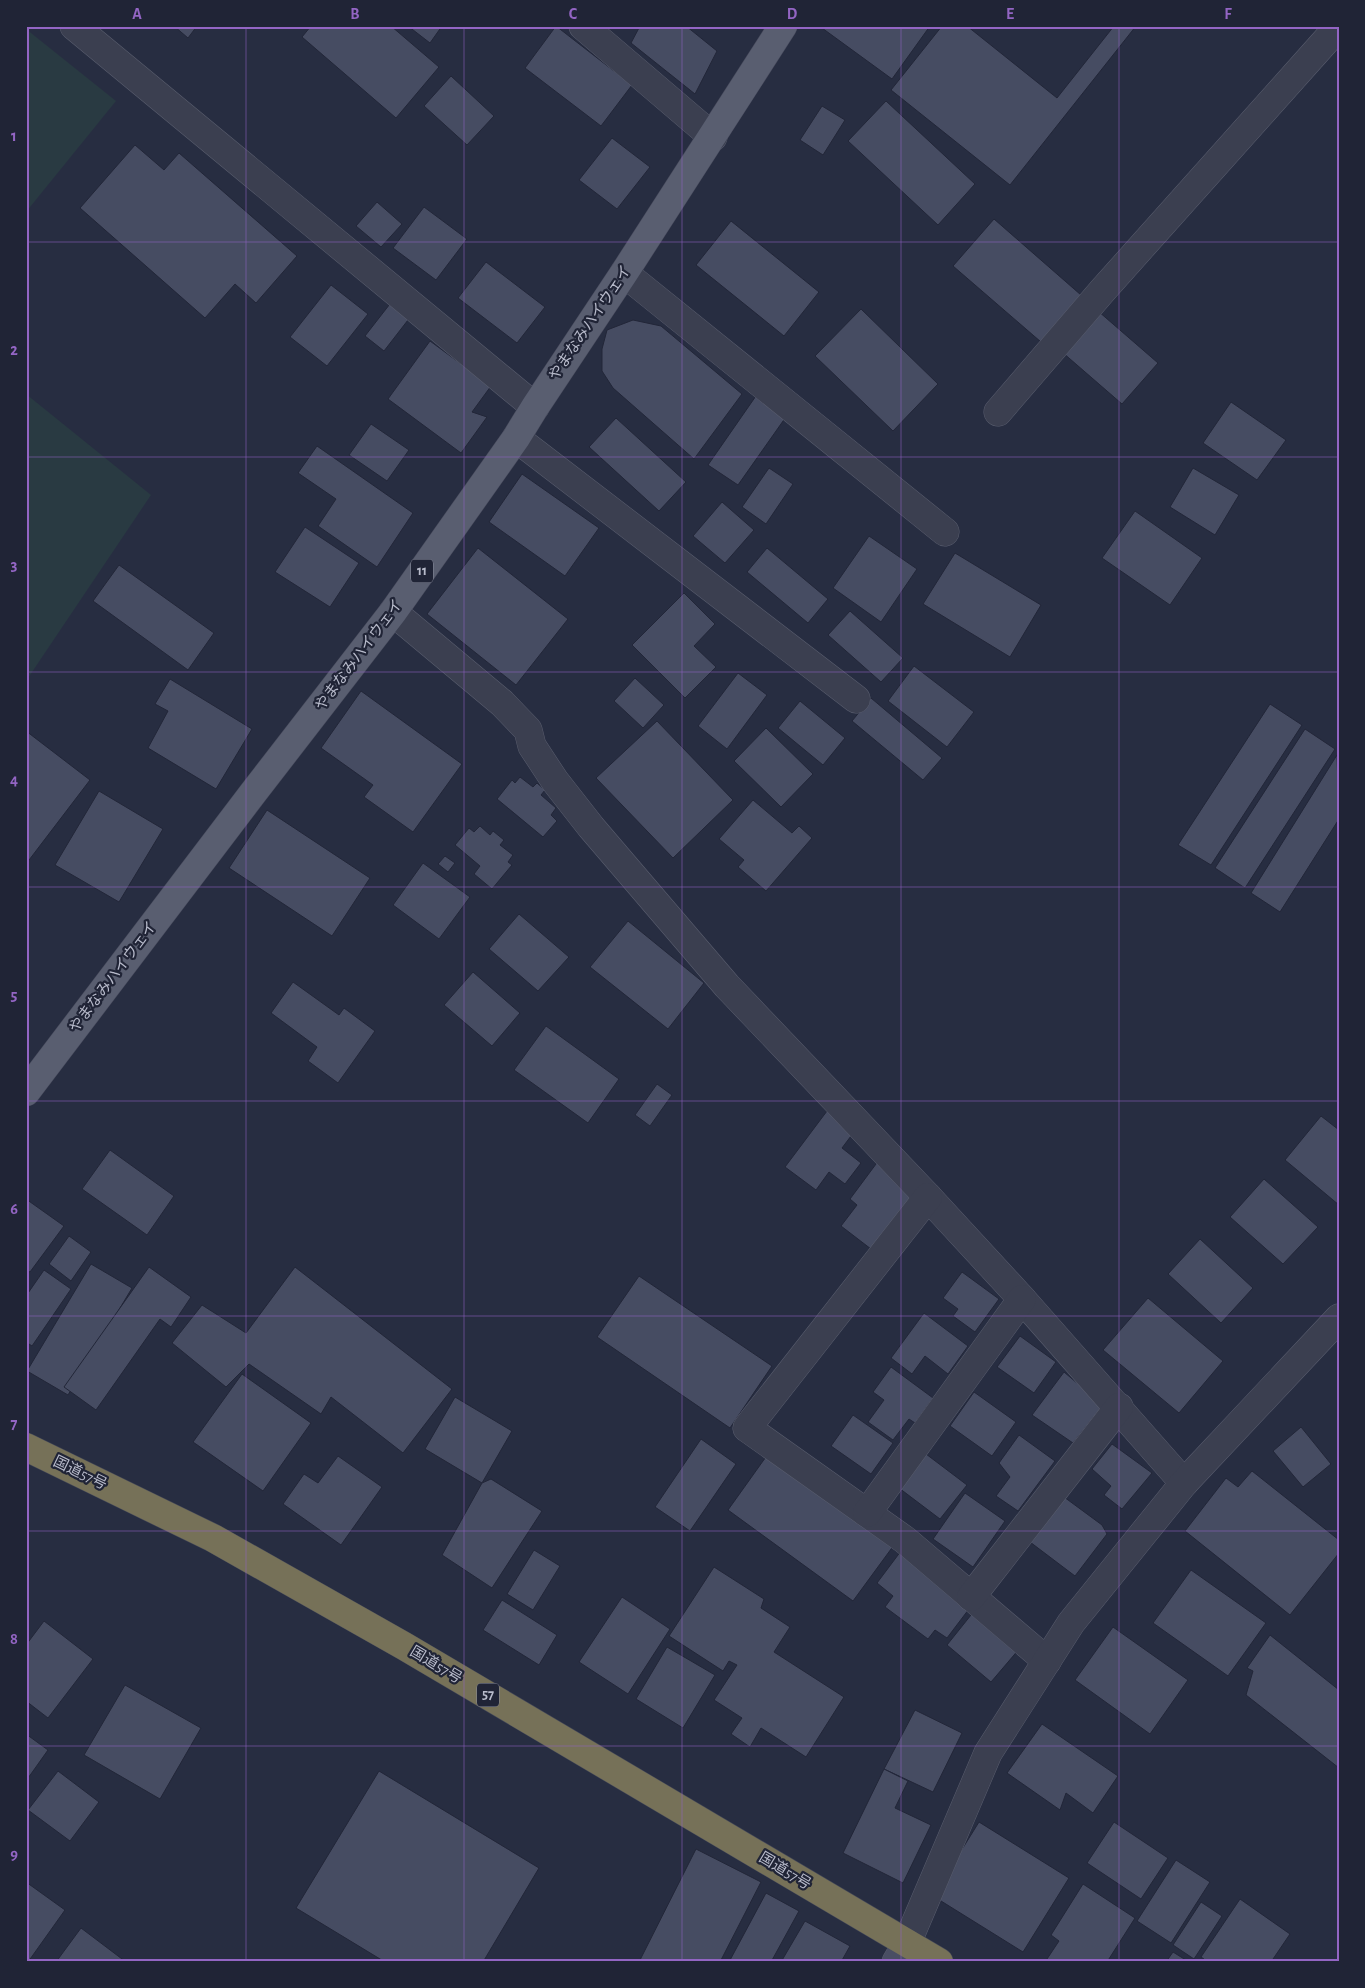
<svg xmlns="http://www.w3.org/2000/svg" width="1365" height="1988" viewBox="0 0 1365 1988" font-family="'Alegreya Sans','Noto Sans JP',sans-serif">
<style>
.green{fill:#293a42}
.building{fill:#464c62;stroke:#222638}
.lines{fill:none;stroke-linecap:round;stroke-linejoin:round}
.street-casing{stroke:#595d6e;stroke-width:29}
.secondary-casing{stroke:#595d6e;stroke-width:29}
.primary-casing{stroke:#45485a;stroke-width:29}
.highway-casing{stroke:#434758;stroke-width:29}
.street{stroke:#3b3f50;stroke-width:28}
.secondary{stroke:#494e63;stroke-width:28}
.primary{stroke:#595e70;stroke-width:28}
.highway{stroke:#767158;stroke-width:28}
.grid{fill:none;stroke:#9365c4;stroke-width:1;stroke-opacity:0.55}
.labels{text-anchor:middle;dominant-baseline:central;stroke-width:4.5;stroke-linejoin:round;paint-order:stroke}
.shield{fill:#202436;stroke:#8a8e9e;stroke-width:1}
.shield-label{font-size:14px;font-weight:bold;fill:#b8bbcb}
.street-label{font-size:15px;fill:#b8bbcb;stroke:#202436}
.neatline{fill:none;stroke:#9365c4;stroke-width:2}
.grid-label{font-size:16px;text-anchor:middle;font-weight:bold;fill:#9365c4}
</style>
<rect width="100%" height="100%" fill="#272d41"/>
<g class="green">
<path d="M 26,29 L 116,101 L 26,212 Z"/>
<path d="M 26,394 L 151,495 L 26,681 Z"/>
</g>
<g class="building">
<path d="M 174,26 L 197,26 L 188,38 Z"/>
<path d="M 311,26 L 391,26 L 439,67 L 396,118 L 302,37 Z"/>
<path d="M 408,26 L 442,26 L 430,43 Z"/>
<path d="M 556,26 L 632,85 L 601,126 L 525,68 Z"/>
<path d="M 640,26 L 686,26 L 717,51 L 695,94 L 631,43 Z"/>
<path d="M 822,26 L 930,26 L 892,79 L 822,28 Z"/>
<path d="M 942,26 L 967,26 L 1057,98 L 1114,26 L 1136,26 L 1010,185 L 891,90 Z"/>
<path d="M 451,76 L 494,116 L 467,145 L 424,106 Z"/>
<path d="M 886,101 L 975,184 L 938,225 L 848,141 Z"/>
<path d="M 822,106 L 845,120 L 823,155 L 800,140 Z"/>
<path d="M 612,138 L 650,167 L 617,209 L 579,180 Z"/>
<path d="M 135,145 L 164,170 L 179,153 L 297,256 L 256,303 L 235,284 L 205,318 L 80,208 Z"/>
<path d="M 377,202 L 402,224 L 381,247 L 356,226 Z"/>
<path d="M 424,207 L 467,239 L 436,280 L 393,248 Z"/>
<path d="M 994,219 L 1081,295 L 1041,342 L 953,266 Z"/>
<path d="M 731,221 L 819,292 L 784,336 L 696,265 Z"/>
<path d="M 486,262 L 545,307 L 517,343 L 458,298 Z"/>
<path d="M 331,285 L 368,314 L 327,366 L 290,337 Z"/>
<path d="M 393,300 L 408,320 L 384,351 L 365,336 Z"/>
<path d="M 861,309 L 938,384 L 893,431 L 815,356 Z"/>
<path d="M 1098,311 L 1158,363 L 1122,404 L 1062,352 Z"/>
<path d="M 633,320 L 661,326 L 742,394 L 694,459 L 613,388 L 602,371 L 602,349 L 607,330 Z"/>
<path d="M 430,341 L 491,386 L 472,412 L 487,417 L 461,453 L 388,399 Z"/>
<path d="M 758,393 L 788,414 L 738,485 L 708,465 Z"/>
<path d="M 1231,402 L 1286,440 L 1257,480 L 1203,443 Z"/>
<path d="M 616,418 L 686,482 L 659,511 L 589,447 Z"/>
<path d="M 371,424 L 409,450 L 387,481 L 349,455 Z"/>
<path d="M 317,446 L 413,513 L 377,567 L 318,526 L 336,499 L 298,473 Z"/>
<path d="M 769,468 L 793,484 L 766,524 L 742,507 Z"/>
<path d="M 1193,468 L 1239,495 L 1215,535 L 1170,507 Z"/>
<path d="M 522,474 L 599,528 L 565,576 L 489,522 Z"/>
<path d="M 722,502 L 754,530 L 725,563 L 693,536 Z"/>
<path d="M 1135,511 L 1202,558 L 1170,605 L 1102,558 Z"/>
<path d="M 305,527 L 359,563 L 330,607 L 275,572 Z"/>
<path d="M 869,536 L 917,569 L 881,622 L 833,588 Z"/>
<path d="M 478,548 L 568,619 L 516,685 L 427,614 Z"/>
<path d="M 767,548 L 828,599 L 808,623 L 747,572 Z"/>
<path d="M 955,553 L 1041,605 L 1010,657 L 923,604 Z"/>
<path d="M 119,565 L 214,633 L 188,670 L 93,601 Z"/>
<path d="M 684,593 L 715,624 L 694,646 L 716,667 L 685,698 L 632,645 Z"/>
<path d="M 850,611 L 903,658 L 881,682 L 828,635 Z"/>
<path d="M 914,666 L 974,712 L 947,747 L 888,701 Z"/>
<path d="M 738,673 L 767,695 L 727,749 L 698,726 Z"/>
<path d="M 635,678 L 664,705 L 643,728 L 614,701 Z"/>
<path d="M 170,679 L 252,729 L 216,789 L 148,748 L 168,711 L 155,704 Z"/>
<path d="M 361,691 L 462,764 L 413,832 L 364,797 L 373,785 L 321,748 Z"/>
<path d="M 871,698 L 942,758 L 923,780 L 852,721 Z"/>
<path d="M 800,701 L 845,738 L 823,765 L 778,728 Z"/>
<path d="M 1270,704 L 1302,725 L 1211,865 L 1178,845 Z"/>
<path d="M 657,721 L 733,800 L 673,858 L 596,778 Z"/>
<path d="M 766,728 L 813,774 L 781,807 L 734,761 Z"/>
<path d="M 1305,729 L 1335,749 L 1245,888 L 1215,868 Z"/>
<path d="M 26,731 L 90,780 L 26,864 Z"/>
<path d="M 1337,755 L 1339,819 L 1280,912 L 1251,893 Z"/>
<path d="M 520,777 L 533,787 L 537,783 L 545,790 L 541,795 L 556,808 L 551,815 L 557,821 L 543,837 L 497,799 L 512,780 L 515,783 Z"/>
<path d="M 99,791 L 163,829 L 119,902 L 55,865 Z"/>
<path d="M 753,800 L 792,833 L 799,826 L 812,838 L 766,891 L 738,867 L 744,860 L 719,839 Z"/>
<path d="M 267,810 L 370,878 L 332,936 L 229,868 Z"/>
<path d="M 480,826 L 490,835 L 493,831 L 504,840 L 500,845 L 513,855 L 508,862 L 512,865 L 492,889 L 474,874 L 480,866 L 455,845 L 469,828 L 474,832 Z"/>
<path d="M 445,856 L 455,863 L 448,872 L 438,864 Z"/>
<path d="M 423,863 L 470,897 L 439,939 L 393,905 Z"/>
<path d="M 519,914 L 569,957 L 538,991 L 489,949 Z"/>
<path d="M 628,921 L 704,983 L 668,1029 L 590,967 Z"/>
<path d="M 473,972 L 520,1013 L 492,1046 L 444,1005 Z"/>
<path d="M 293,982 L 339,1015 L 344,1008 L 375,1031 L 338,1083 L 308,1061 L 317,1047 L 271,1013 Z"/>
<path d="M 546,1026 L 619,1079 L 588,1123 L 514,1070 Z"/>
<path d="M 657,1084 L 672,1095 L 650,1126 L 635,1115 Z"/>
<path d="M 827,1111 L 854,1132 L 842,1148 L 861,1163 L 845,1184 L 829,1172 L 816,1190 L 785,1167 Z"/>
<path d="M 1321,1116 L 1339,1130 L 1339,1205 L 1285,1160 Z"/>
<path d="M 110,1150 L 174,1196 L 147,1235 L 82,1189 Z"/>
<path d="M 879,1160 L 917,1189 L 871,1249 L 841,1226 L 857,1205 L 850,1199 Z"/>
<path d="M 1264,1179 L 1318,1227 L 1283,1264 L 1230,1217 Z"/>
<path d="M 26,1199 L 64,1226 L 30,1272 L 26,1270 Z"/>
<path d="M 69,1236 L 91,1252 L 71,1281 L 49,1264 Z"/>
<path d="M 1200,1239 L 1253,1288 L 1221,1323 L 1168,1274 Z"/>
<path d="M 91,1264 L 132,1288 L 68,1395 L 27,1371 Z"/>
<path d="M 149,1267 L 191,1297 L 171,1327 L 160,1319 L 96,1410 L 64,1387 Z"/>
<path d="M 295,1267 L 452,1389 L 403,1453 L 331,1397 L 321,1414 L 249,1364 L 226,1387 L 172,1343 L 202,1305 L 246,1333 Z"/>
<path d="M 44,1270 L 71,1289 L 32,1346 L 26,1342 L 26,1296 Z"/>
<path d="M 962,1272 L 999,1299 L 975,1332 L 953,1316 L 958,1309 L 943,1298 Z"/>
<path d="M 639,1276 L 772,1366 L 730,1428 L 597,1337 Z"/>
<path d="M 1148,1298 L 1223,1361 L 1179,1413 L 1103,1350 Z"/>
<path d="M 924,1313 L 968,1346 L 948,1374 L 925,1356 L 912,1374 L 891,1358 Z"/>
<path d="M 1020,1336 L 1056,1362 L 1034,1393 L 997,1367 Z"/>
<path d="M 891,1367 L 933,1398 L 915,1423 L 909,1419 L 893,1440 L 868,1422 L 884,1400 L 873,1392 Z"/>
<path d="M 1064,1372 L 1103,1405 L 1073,1443 L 1032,1415 Z"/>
<path d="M 242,1374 L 311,1423 L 263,1491 L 193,1442 Z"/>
<path d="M 974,1392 L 1016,1422 L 992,1456 L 950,1426 Z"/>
<path d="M 455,1397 L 512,1431 L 482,1483 L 425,1449 Z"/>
<path d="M 853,1415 L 893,1443 L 871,1474 L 831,1446 Z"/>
<path d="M 1301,1427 L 1331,1464 L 1303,1487 L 1273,1451 Z"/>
<path d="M 1019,1435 L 1055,1461 L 1018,1511 L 996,1496 L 1010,1477 L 999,1463 Z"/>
<path d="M 701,1439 L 736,1464 L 690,1531 L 655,1507 Z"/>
<path d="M 1112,1444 L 1152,1473 L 1122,1509 L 1104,1495 L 1111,1486 L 1092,1469 Z"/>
<path d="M 768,1454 L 894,1545 L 853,1601 L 728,1510 Z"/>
<path d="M 926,1454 L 967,1485 L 940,1519 L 899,1488 Z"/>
<path d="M 338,1456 L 382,1487 L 341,1545 L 283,1504 L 304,1474 L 318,1483 Z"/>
<path d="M 1252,1471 L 1339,1540 L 1339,1553 L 1290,1615 L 1185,1531 L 1226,1478 L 1238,1487 Z"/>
<path d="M 491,1479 L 542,1511 L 492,1588 L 442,1555 L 482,1483 Z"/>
<path d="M 965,1493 L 1005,1521 L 973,1567 L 933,1539 Z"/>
<path d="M 1064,1497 L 1102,1525 L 1107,1534 L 1075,1576 L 1030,1542 Z"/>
<path d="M 534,1550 L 560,1566 L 533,1610 L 507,1594 Z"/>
<path d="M 901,1551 L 972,1605 L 947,1638 L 935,1630 L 928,1639 L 885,1607 L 893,1596 L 877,1583 Z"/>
<path d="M 714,1567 L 764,1599 L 761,1608 L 790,1627 L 774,1652 L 844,1697 L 806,1757 L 761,1728 L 750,1747 L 731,1734 L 742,1718 L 714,1700 L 737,1665 L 729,1661 L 723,1671 L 669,1636 Z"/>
<path d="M 1191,1570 L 1266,1623 L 1228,1676 L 1153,1623 Z"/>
<path d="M 622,1597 L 670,1629 L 628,1694 L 579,1662 Z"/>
<path d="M 502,1600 L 557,1635 L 539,1665 L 483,1630 Z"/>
<path d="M 975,1610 L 1020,1648 L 991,1682 L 947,1645 Z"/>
<path d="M 44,1621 L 93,1659 L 48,1718 L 26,1701 L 26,1645 Z"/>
<path d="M 1113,1627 L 1188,1680 L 1150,1734 L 1075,1680 Z"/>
<path d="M 1270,1635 L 1339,1690 L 1339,1768 L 1246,1695 L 1253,1671 L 1247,1668 Z"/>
<path d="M 667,1647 L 715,1675 L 683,1728 L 636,1699 Z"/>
<path d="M 125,1685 L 201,1728 L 160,1799 L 84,1755 Z"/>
<path d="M 915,1710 L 962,1733 L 933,1792 L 884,1769 Z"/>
<path d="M 1042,1724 L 1118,1776 L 1093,1813 L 1066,1793 L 1060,1810 L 1007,1773 Z"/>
<path d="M 26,1734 L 48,1750 L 26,1781 Z"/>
<path d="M 884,1769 L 908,1781 L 895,1808 L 931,1825 L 903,1883 L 843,1853 Z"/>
<path d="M 58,1771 L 99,1802 L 70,1841 L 28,1810 Z"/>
<path d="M 379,1771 L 539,1868 L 483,1962 L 385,1962 L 296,1908 Z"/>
<path d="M 979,1822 L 1069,1878 L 1023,1952 L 933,1896 Z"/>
<path d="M 1114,1822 L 1168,1858 L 1141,1899 L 1087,1863 Z"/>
<path d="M 696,1849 L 761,1882 L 720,1962 L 639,1962 Z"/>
<path d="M 1176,1860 L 1210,1882 L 1171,1943 L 1137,1921 Z"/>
<path d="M 26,1882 L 65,1910 L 28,1962 L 26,1962 Z"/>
<path d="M 1083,1884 L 1135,1918 L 1107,1962 L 1045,1962 L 1059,1941 L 1051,1935 Z"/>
<path d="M 766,1893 L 799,1911 L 771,1962 L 729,1962 Z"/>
<path d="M 1240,1899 L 1290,1934 L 1271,1962 L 1208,1962 L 1201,1957 Z"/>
<path d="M 1201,1902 L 1222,1916 L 1194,1959 L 1173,1945 Z"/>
<path d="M 805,1921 L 850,1946 L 841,1962 L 781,1962 Z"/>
<path d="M 81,1928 L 126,1962 L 56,1962 Z"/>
<path d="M 1173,1952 L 1189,1962 L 1166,1962 Z"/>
</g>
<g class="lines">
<g class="street-casing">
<g id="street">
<path d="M 74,26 L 535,407"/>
<path d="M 583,26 L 713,137"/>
<path d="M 624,273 L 945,532"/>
<path d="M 998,412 L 1103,290 L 1339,26"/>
<path d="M 516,438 L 856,699"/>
<path d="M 393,612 L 502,703 L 528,730 L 532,746 L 555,781 L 591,827 L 727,986 L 928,1197 L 1022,1299 L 1184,1483"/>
<path d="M 928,1197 L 747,1428 L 905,1540 L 1047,1661"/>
<path d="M 867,1513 L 1022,1299"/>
<path d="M 971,1597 L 1119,1407"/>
<path d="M 907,1943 L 988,1753 L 1071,1623 L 1184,1483 L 1339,1318"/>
</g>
</g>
<g class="secondary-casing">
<path id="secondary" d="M 896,1962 L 907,1943"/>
</g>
<g class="primary-casing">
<path id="primary" d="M 26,1092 L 253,793 L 393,612 L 516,438 L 535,407 L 624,273 L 783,26"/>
</g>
<g class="highway-casing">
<path id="highway" d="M 26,1447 L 213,1538 L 404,1646 L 939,1962"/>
</g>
<use href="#street" class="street"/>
<use href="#secondary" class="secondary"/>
<use href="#primary" class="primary"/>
<use href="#highway" class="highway"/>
</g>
<path class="grid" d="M 246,26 L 246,1962M 464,26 L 464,1962M 682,26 L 682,1962M 901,26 L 901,1962M 1119,26 L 1119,1962M 26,242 L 1339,242M 26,457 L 1339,457M 26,672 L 1339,672M 26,887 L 1339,887M 26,1101 L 1339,1101M 26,1316 L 1339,1316M 26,1531 L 1339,1531M 26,1746 L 1339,1746"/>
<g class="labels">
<g class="shield">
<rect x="411" y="559.5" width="22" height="23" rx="4"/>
<rect x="477" y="1683.5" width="22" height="23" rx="4"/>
</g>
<g class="shield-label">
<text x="422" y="571">11</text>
<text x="488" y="1695">57</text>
</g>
<g class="street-label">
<text transform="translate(590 323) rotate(-56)">やまなみハイウェイ</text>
<text transform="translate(359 655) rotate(-53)">やまなみハイウェイ</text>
<text transform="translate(113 977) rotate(-53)">やまなみハイウェイ</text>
<text transform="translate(80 1473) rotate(26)">国道57号</text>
<text transform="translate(436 1665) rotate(31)">国道57号</text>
<text transform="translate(785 1871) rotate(31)">国道57号</text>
</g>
</g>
<rect width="1365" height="1988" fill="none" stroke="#202436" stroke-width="55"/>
<rect x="28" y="28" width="1310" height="1932" class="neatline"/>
<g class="grid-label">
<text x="137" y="19">A</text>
<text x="355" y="19">B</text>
<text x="573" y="19">C</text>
<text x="792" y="19">D</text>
<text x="1010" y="19">E</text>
<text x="1228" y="19">F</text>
<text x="14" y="141">1</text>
<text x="14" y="355">2</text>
<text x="14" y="570">3</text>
<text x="14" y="785">4</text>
<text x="14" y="1000">5</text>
<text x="14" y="1214">6</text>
<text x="14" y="1429">7</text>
<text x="14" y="1644">8</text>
<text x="14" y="1859">9</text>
</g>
</svg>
